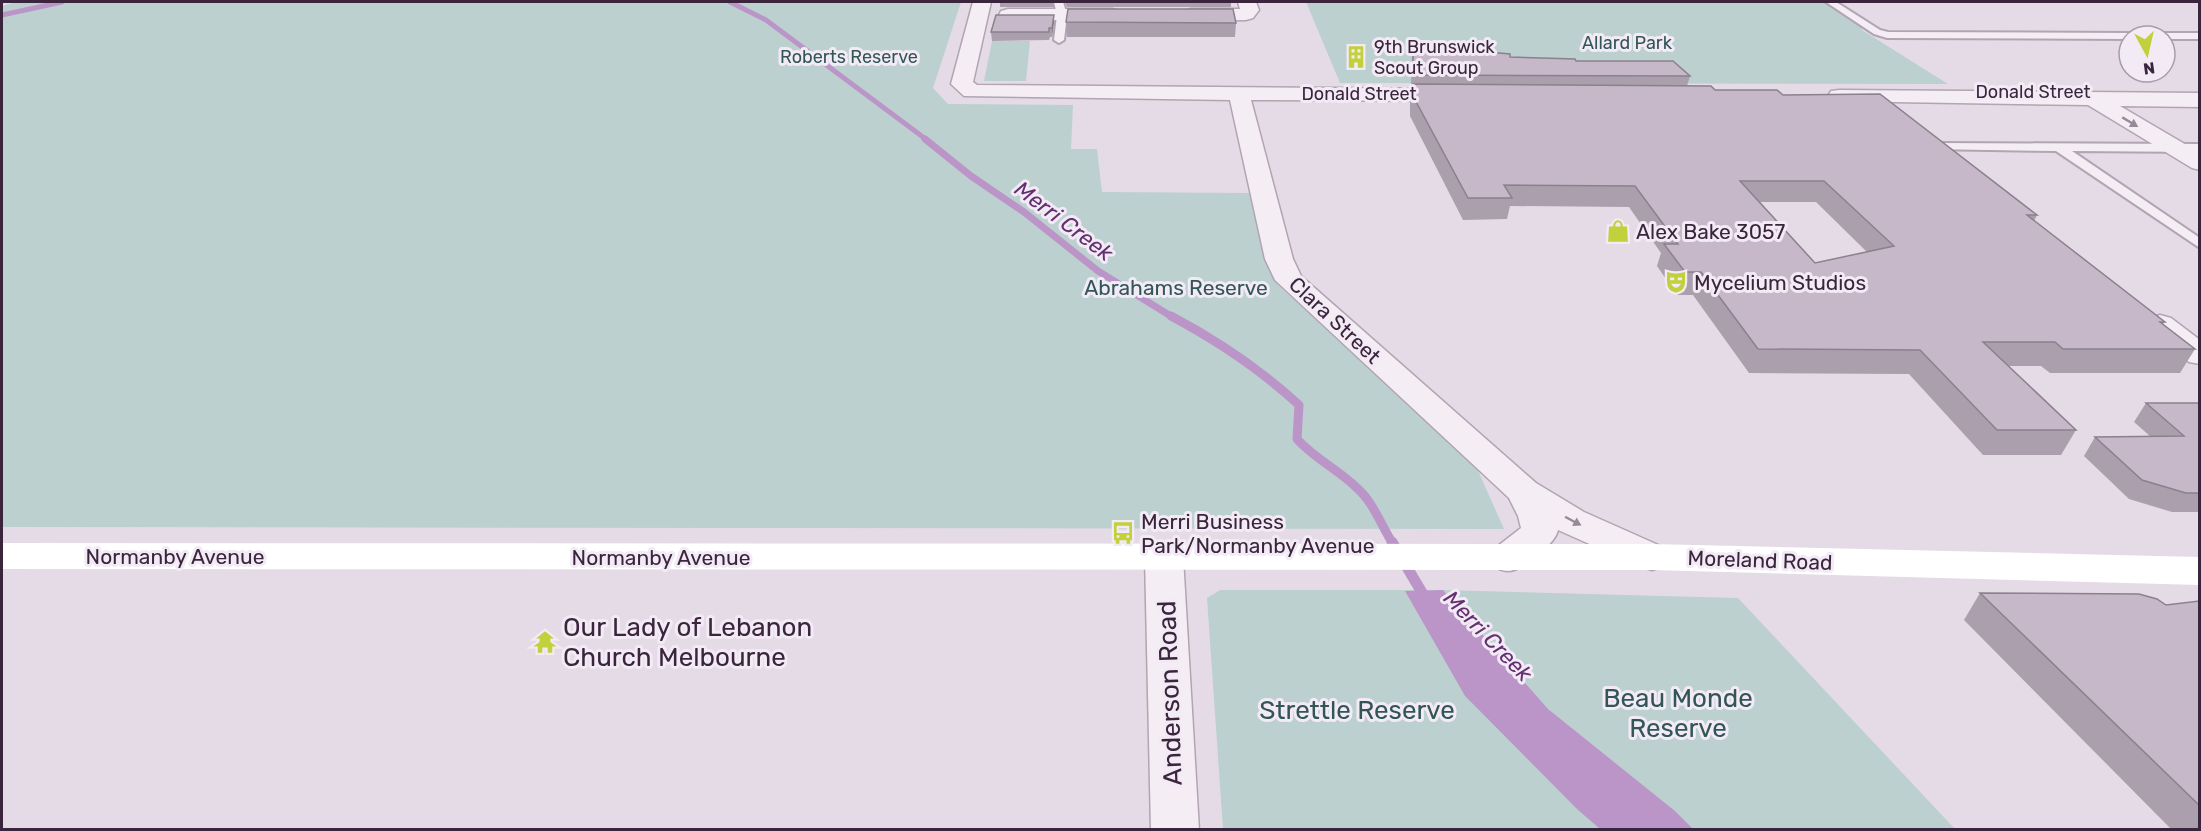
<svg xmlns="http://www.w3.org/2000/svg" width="2201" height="831" viewBox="0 0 2201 831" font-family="Rubik,sans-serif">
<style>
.green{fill:#bcd0d0}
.water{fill:#bc95c8}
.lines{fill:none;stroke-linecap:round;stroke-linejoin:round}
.stream-far3{stroke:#bc95c8;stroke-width:5}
.stream-far2{stroke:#bc95c8;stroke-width:7}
.stream-far1{stroke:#bc95c8;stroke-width:9}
.stream{stroke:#bc95c8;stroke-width:11}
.service-casing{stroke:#b2a4b3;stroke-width:4}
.minor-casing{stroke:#b2a4b3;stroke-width:3}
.service{fill:#f4eef4;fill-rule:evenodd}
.minor{fill:#f4eef4;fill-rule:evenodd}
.secondary{fill:#fff;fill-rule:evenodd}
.wall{fill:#ab9ead;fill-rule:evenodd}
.shaded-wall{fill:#8b818d}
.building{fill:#c7b8c9;stroke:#8b818d;stroke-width:1.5;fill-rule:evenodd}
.oneway{fill:#978a98}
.labels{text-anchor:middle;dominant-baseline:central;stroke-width:6;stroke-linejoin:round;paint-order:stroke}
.far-park-label{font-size:18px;fill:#325658;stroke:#f2eaf4}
.far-poi-label{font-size:18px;fill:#3a253c;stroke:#f2eaf4;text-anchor:start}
.far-street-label{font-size:18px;fill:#3a253c;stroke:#f2eaf4}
.poi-label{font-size:21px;fill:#3a253c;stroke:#f2eaf4;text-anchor:start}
.park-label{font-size:21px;fill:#325658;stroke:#f2eaf4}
.street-label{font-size:21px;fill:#3a253c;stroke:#f2eaf4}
.water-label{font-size:22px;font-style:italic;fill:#642f71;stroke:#f2eaf4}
.near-poi-label{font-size:26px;fill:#3a253c;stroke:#f2eaf4;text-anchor:start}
.near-street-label{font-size:26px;fill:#3a253c;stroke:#f2eaf4}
.near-park-label{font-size:26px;fill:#325658;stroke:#f2eaf4}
</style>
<rect width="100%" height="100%" fill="#e5dbe6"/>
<g class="green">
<path d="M 17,2 L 961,2 L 933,88 L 948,104 L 1073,105 L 1071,149 L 1097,149 L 1102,192 L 1250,193 L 1265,260 L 1279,286 L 1476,466 L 1504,529 L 2,527 L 2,6 Z"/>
<path d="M 1306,2 L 1828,2 L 1863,26 L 1862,30 L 1948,84 L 1340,83 Z"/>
<path d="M 992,41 L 1030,41 L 1026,81 L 984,81 Z"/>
<path d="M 1220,590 L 1443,590 L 1738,598 L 1955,829 L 1223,829 L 1207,598 Z"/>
</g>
<path class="water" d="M 1443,590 L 1548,709 L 1675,811 L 1693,829 L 1600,829 L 1577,809 L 1465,696 L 1405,591 Z"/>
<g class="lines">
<g class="stream-far3">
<path d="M 730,2 L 766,20 L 927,140"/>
<path d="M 2,15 L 62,2"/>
</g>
<path class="stream-far2" d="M 925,139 L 971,176 L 1024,212 L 1098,271 L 1174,318"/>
<path class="stream-far1" d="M 1171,316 C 1218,341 1260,369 1299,405 L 1297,439 C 1315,459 1339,470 1358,489 C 1373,502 1382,527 1393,544"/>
<path class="stream" d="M 1392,542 L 1427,601"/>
<g class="service-casing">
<g id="service">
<path d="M 1054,2 L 1063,2 L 1067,15 L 1064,40 L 1059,43 L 1054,40 L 1057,15 Z"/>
<path d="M 1826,2 L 1836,2 L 1880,30 L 1888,32 L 2129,33 L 2134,36 L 2129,36 L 2129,39 L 1887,38 L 1874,34 Z"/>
<path d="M 2165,33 L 2200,33 L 2200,39 L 2165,39 L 2165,36 L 2160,36 Z"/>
<path d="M 1932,143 L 2200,144 L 2200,152 L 2072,151 L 2200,238 L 2200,248 L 2056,151 L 1928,149 L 1926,147 Z"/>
</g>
</g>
<g class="minor-casing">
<g id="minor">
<path d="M 973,2 L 991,2 L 973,82 L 977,85 L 1457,89 L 1465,90 L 1468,95 L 1465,100 L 1457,101 L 1251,100 L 1293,259 L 1301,276 L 1536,483 L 1584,512 L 1665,548 L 1671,557 L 1665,566 L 1652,570 L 1639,566 L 1558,530 C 1556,543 1522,571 1508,571 C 1503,571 1498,569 1494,567 L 1488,558 L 1494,549 L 1521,528 L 1518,516 L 1509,498 L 1275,280 L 1265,259 L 1230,100 L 964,96 L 951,84 Z"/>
<path d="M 1238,2 L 1256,2 L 1259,10 L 1253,18 L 1246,20 L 1191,21 L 1184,19 L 1182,15 L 1184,11 L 1191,9 L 1240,9 Z"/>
<path d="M 1008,9 L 1112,9 L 1119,11 L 1121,15 L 1119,19 L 1112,21 L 1001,19 L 999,15 L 1001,11 Z"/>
<path d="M 1839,90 L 2200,93 L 2200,107 L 2120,106 L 2200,153 L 2200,170 L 2192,168 L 2088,105 L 1831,101 L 1828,96 L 1831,91 Z"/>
<path d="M 2160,315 L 2171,318 L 2200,340 L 2200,364 L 2189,362 L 2149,330 L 2145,324 L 2149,318 Z"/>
<path d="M 1164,544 L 1177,548 L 1183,557 L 1199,830 L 1151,830 L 1145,557 L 1151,548 Z"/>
</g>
</g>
<use href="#service" class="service"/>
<use href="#minor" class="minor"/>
<path class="secondary" d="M 2,543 L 1652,544 L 2200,557 L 2200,585 L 1652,570 L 2,569 Z"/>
</g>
<g class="wall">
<path d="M 1000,2 L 1054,2 L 1053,7 L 1000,7 Z"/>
<path d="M 1065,2 L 1231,2 L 1231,7 L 1067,7 Z"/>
<path d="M 1054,15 L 1052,37 L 1050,37 L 1049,40 L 992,41 L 991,32 Z"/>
<path d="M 1066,22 L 1236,23 L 1235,37 L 1067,37 Z"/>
<path d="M 1413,49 L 1510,57 L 1576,61 L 1690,76 L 1687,86 L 1715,90 L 1783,95 L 2037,215 L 2034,221 L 2165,322 L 2163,324 L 2195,349 L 2180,373 L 2050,373 L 2041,366 L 2008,366 L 2076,430 L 2061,455 L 1983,455 L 1909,374 L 1749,373 L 1693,295 L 1677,295 L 1657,266 L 1661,253 L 1629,207 L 1510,206 L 1507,219 L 1463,220 L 1410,116 L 1410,103 L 1413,86 L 1411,86 L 1412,59 ZM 1760,202 L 1816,202 L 1867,252 L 1815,263 Z"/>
<path d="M 2146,403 L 2199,403 L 2199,512 L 2172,512 L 2129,499 L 2084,456 L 2095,437 L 2151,437 L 2134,422 Z"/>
<path d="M 1980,593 L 2166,605 L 2199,601 L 2199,830 L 2172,830 L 1964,620 Z"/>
</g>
<path class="shaded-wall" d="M 1054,15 L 1054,23 L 1052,37 L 1052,28 Z"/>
<g class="building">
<path d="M 1068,9 L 1233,9 L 1236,23 L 1066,22 Z"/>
<path d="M 996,15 L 1054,15 L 1052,28 L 1049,28 L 1049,32 L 991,32 Z"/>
<path d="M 1431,47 L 1510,54 L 1510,57 L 1575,59 L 1576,61 L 1673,61 L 1690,76 L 1413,75 L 1413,49 L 1431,50 Z"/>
<path d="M 1413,84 L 1711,86 L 1715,90 L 1777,90 L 1783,95 L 1880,94 L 2037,215 L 2027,215 L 2165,322 L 2160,322 L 2195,349 L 2063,349 L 2055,342 L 1983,342 L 2076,430 L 1997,430 L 1920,350 L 1758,349 L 1701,272 L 1685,272 L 1664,244 L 1678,244 L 1635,186 L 1504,185 L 1512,198 L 1468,198 L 1413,96 ZM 1740,181 L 1824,181 L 1894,246 L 1815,263 Z"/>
<path d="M 2146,403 L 2199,403 L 2199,493 L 2186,493 L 2142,480 L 2095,437 L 2184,436 Z"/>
<path d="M 1980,593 L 2139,594 L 2157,599 L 2166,605 L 2199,601 L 2199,805 Z"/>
</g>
<defs><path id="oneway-solid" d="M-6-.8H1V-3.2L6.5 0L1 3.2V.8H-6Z" transform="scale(1.5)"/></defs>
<g class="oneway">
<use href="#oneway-solid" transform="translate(2130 122) rotate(31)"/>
<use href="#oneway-solid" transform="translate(1573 521) rotate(28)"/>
</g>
<defs>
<g id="building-bare" transform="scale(1.8)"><path d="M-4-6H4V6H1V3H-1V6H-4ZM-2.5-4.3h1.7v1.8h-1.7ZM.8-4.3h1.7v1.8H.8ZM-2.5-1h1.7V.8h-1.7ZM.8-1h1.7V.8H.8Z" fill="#c1d03b" stroke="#f2eaf4" stroke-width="2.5" paint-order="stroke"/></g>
<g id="shop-bare" transform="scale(1.8)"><path d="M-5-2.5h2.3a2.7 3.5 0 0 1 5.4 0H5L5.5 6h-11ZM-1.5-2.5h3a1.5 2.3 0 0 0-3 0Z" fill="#c1d03b" stroke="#f2eaf4" stroke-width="2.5" paint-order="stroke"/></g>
<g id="theatre-bare" transform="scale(1.8)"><path d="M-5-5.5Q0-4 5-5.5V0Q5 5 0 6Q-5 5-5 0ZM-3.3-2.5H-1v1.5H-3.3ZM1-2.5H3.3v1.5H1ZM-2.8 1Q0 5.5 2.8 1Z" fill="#c1d03b" stroke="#f2eaf4" stroke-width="2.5" paint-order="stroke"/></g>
<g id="bus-bare" transform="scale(1.8)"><path d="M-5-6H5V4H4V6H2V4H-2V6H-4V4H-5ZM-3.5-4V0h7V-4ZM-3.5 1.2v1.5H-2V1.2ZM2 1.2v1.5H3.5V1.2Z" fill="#c1d03b" stroke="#f2eaf4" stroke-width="2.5" paint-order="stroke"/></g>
<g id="temple-bare" transform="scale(1.8)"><path d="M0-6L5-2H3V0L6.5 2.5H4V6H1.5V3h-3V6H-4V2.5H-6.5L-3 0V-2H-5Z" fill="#c1d03b" stroke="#f2eaf4" stroke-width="2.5" paint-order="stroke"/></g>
</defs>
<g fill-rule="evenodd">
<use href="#building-bare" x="1356" y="57"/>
<use href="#shop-bare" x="1618" y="231"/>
<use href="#theatre-bare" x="1676" y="282"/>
<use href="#bus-bare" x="1123" y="533"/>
<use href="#temple-bare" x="545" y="642"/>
</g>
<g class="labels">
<g class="far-park-label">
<text x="1627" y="43">Allard Park</text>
<text x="849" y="57">Roberts Reserve</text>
</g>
<g class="far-poi-label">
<text x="1374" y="47">9th Brunswick<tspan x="1374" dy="21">Scout Group</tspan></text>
</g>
<g class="far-street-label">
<text x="2033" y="92">Donald Street</text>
<text x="1359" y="94">Donald Street</text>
</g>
<g class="poi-label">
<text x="1636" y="231">Alex Bake 3057</text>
<text x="1694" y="282">Mycelium Studios</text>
<text x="1141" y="521">Merri Business<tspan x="1141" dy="24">Park/Normanby Avenue</tspan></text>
</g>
<g class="park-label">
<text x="1176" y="287">Abrahams Reserve</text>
</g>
<g class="street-label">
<text transform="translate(1335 320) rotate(43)">Clara Street</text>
<text x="175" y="556">Normanby Avenue</text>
<text x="661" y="557">Normanby Avenue</text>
<text transform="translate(1760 560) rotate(2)">Moreland Road</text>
</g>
<g class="water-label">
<text transform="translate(1064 221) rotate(37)">Merri Creek</text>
<text transform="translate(1488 636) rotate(46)">Merri Creek</text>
</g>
<g class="near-poi-label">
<text x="563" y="627">Our Lady of Lebanon<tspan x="563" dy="30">Church Melbourne</tspan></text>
</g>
<g class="near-street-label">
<text transform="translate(1170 693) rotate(-92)">Anderson Road</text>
</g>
<g class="near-park-label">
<text x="1678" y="698">Beau Monde<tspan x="1678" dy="30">Reserve</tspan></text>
<text x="1357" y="710">Strettle Reserve</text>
</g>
</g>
<rect width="2201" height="831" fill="none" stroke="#3a253c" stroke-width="6"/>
<g transform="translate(2147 54) rotate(172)"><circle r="28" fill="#f2eaf4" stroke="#a89baa" stroke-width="1.5"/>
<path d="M0-4.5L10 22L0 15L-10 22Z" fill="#c1d03b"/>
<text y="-9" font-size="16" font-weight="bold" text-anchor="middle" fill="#3a253c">N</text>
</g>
</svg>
